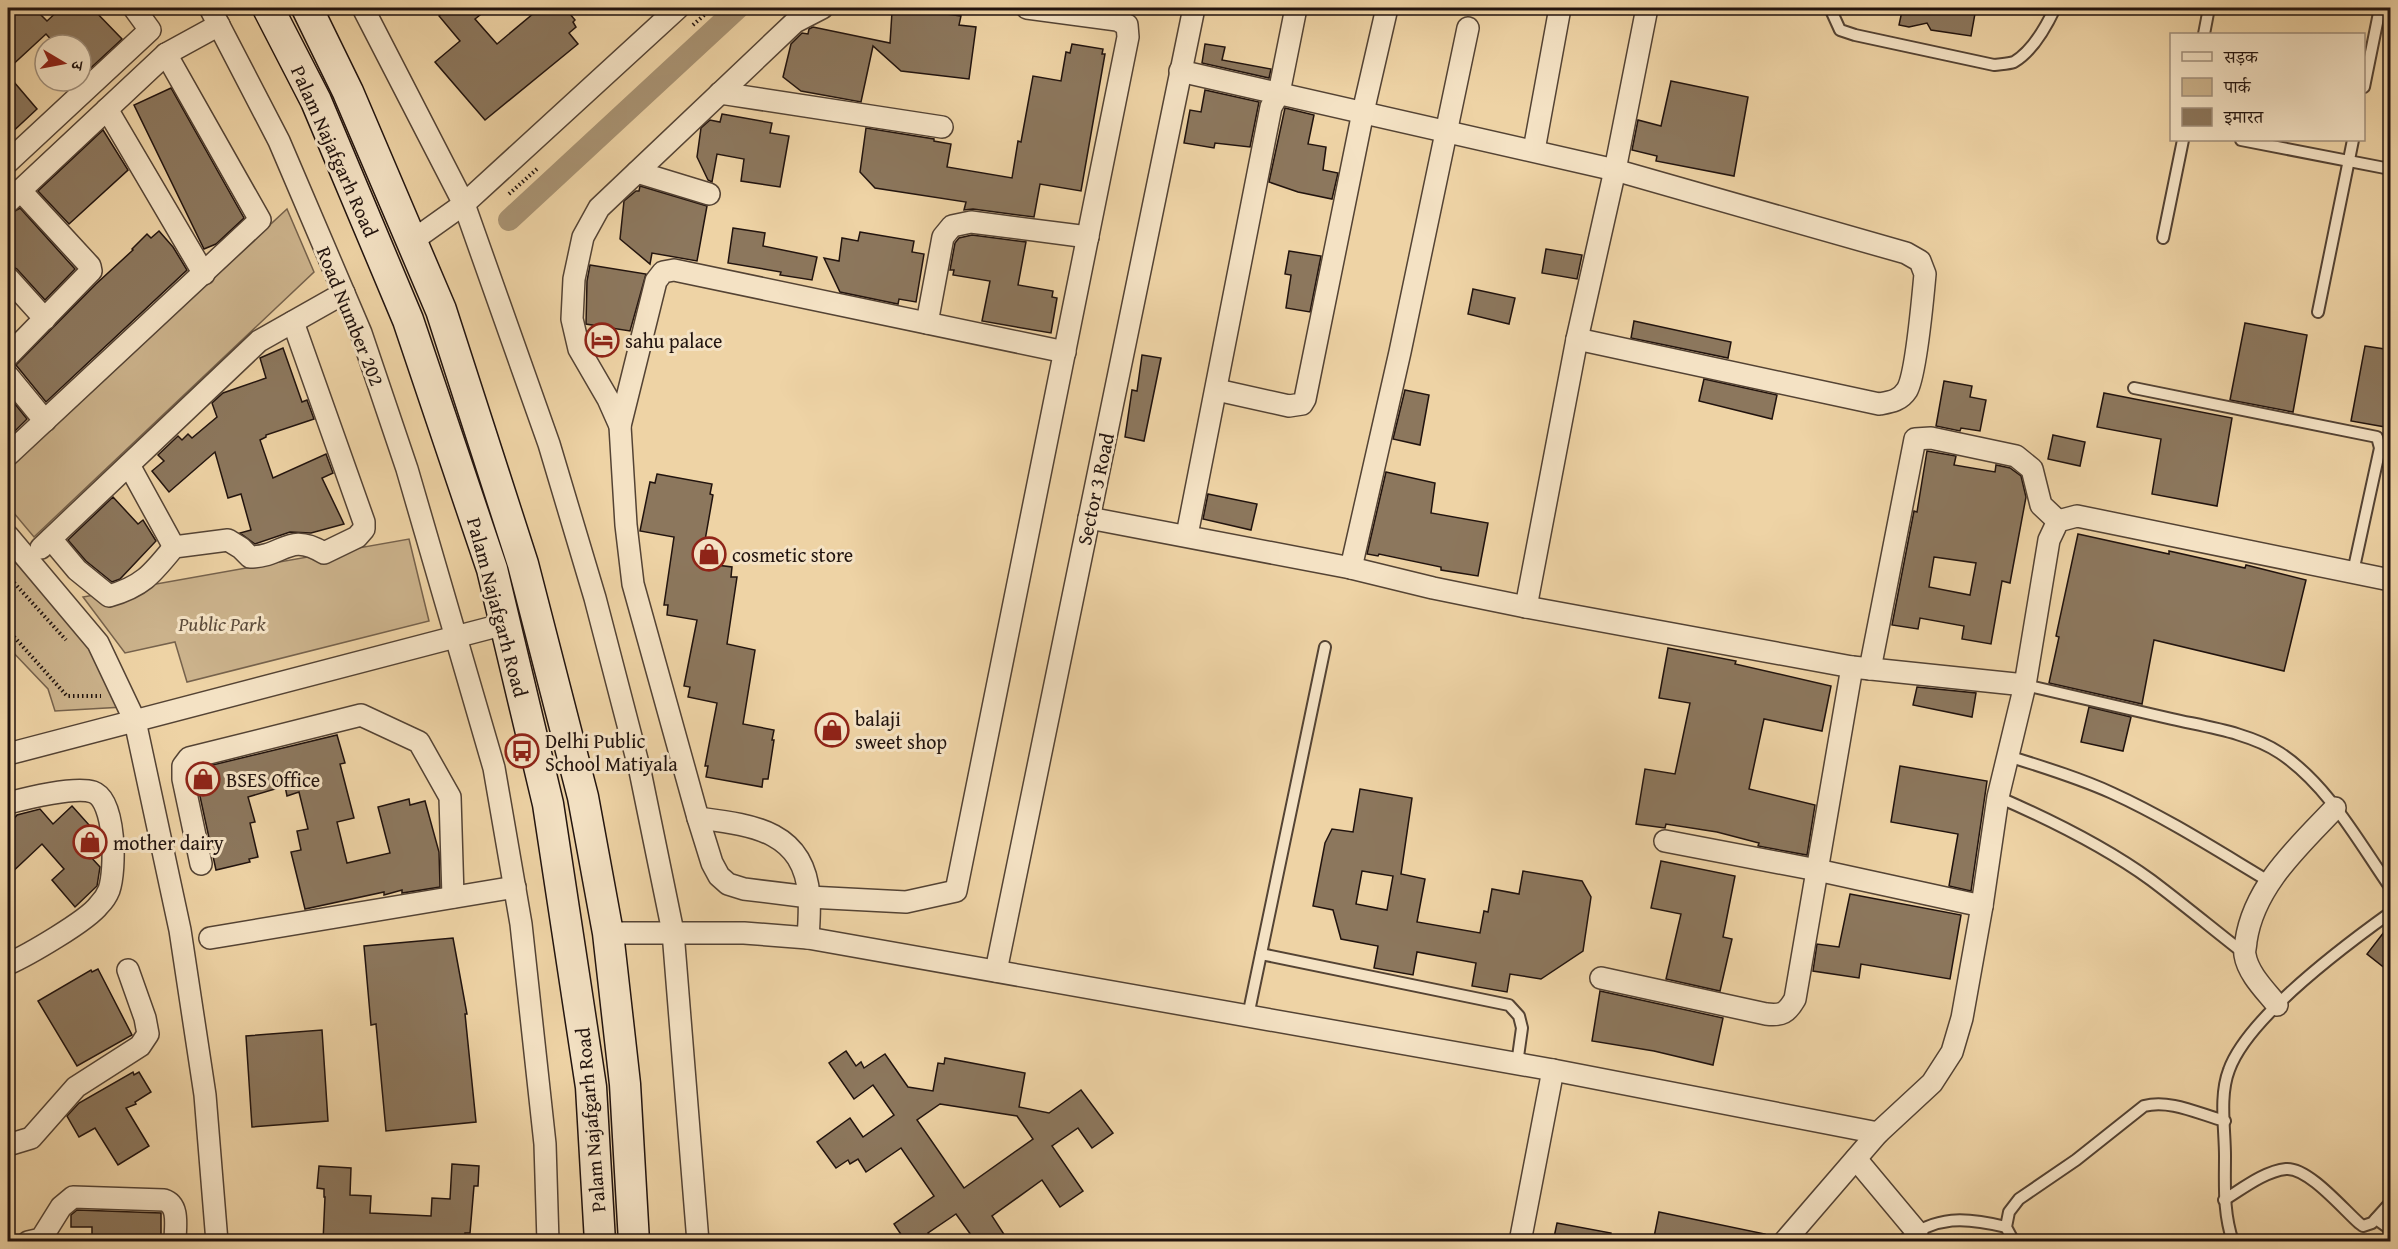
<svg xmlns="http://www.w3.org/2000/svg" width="2398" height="1249" viewBox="0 0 2398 1249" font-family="'Gentium Book Plus','Noto Serif Devanagari',serif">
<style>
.green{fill:#cbb28b;stroke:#76624c;stroke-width:1.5}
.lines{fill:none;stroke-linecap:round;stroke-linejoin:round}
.canal{stroke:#a89272;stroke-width:22}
.building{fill:#8c775d;stroke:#21130e;stroke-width:1.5;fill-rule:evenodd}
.service-casing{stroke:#544334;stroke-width:14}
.minor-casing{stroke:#544334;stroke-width:24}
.secondary-casing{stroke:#21130e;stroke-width:33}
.path{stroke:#21130e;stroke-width:4;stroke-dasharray:1.5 3;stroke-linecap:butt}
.service{stroke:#f4e2c4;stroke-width:10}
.minor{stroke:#f4e2c4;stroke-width:21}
.secondary{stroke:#f4e2c4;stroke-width:30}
.labels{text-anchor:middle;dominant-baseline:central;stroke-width:6;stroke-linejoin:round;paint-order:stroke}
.street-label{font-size:20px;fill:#21130e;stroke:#f4e2c4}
.poi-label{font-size:20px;fill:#21130e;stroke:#f4e2c4;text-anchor:start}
.park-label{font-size:20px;font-style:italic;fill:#5c4b3a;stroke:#f4e2c4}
</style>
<rect width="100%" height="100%" fill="#eed3a5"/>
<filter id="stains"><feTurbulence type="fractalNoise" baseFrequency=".00333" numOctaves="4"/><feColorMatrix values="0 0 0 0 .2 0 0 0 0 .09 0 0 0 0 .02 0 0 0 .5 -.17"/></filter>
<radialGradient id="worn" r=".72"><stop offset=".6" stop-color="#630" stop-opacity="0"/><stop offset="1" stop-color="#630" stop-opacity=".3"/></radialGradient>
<g class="green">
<path d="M 287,209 L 314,272 L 34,537 L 8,506 L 8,468 Z"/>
<path d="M 409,539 L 429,621 L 187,682 L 175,642 L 125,653 L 83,597 Z"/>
<path d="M 8,554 L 79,632 L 123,707 L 55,711 L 48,689 L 8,647 Z"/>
</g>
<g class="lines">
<path class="canal" d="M 509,220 L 738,8"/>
</g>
<g class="building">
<path d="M 8,8 L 34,8 L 47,21 L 61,8 L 92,8 L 122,39 L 81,77 L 81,45 L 56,45 L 46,34 L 8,69 Z"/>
<path d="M 450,8 L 489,8 L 475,19 L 497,44 L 540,8 L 565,8 L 575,20 L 573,22 L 576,27 L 569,33 L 578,44 L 485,120 L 435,62 L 460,41 L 439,16 Z"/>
<path d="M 907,8 L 932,9 L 932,12 L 961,16 L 959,25 L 976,27 L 969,79 L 901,71 L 873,46 L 861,102 L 801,91 L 783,77 L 791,44 L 802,33 L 808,34 L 809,29 L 813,27 L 890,43 L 892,12 L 907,13 Z"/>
<path d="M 1908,8 L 1976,8 L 1971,36 L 1931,30 L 1927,23 L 1909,27 L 1899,25 L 1902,11 Z"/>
<path d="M 1072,44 L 1103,49 L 1102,54 L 1105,54 L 1081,191 L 1040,184 L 1034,217 L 973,209 L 964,210 L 966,202 L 875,188 L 860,172 L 866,128 L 934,139 L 934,141 L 951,144 L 947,167 L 1012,178 L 1018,141 L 1021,142 L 1033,76 L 1061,81 L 1066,52 L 1070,53 Z"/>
<path d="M 1205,44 L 1225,47 L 1222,60 L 1271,69 L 1269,78 L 1202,63 Z"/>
<path d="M 8,75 L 37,109 L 8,136 Z"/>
<path d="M 1671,81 L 1748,97 L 1734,176 L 1656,161 L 1657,156 L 1632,150 L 1638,120 L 1661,126 Z"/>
<path d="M 171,88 L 244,218 L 216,244 L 204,249 L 134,105 Z"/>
<path d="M 1205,90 L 1259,102 L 1250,147 L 1215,143 L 1214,148 L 1184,143 L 1190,110 L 1201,112 Z"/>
<path d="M 1285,108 L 1314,115 L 1308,144 L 1326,147 L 1323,170 L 1338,173 L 1332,199 L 1298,192 L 1269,182 Z"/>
<path d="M 722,114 L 772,123 L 770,133 L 789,136 L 780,187 L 741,181 L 744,159 L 717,154 L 712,182 L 708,180 L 697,157 L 701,128 L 710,120 L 720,122 Z"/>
<path d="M 103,130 L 128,170 L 69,224 L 38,191 Z"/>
<path d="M 640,186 L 707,206 L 697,261 L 652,253 L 650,264 L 620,239 L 624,201 L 636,191 L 639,191 Z"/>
<path d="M 20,208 L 75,269 L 45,300 L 17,269 L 8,264 L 8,215 Z"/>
<path d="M 733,228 L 765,233 L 763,246 L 817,257 L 812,280 L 780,275 L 781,272 L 728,263 Z"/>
<path d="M 159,231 L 173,247 L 187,270 L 46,402 L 16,365 L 96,284 L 133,250 L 132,249 L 147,234 L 151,238 Z"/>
<path d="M 860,232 L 914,241 L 912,252 L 924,254 L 916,302 L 899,299 L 898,304 L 840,292 L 824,258 L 839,261 L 842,238 L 858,241 Z"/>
<path d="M 972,235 L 1026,242 L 1018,285 L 1053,291 L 1052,297 L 1057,298 L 1051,333 L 982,321 L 990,281 L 953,275 L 954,270 L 950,270 L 955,243 L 959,238 Z"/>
<path d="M 1546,249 L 1582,255 L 1577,279 L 1542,273 Z"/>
<path d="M 1289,251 L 1321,256 L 1310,312 L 1286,308 L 1291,275 L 1285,274 Z"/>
<path d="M 590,265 L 646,274 L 630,331 L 586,324 L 587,281 Z"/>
<path d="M 1473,289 L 1515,298 L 1509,324 L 1468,314 Z"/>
<path d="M 1634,321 L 1731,342 L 1728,358 L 1631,338 Z"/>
<path d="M 2245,323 L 2307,335 L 2293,412 L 2230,400 Z"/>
<path d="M 2365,346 L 2391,350 L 2391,428 L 2351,421 Z"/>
<path d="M 283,348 L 302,402 L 307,400 L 314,419 L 266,435 L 266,437 L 260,440 L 273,478 L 326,454 L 333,473 L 322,478 L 344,524 L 311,533 L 290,532 L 255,544 L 240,533 L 251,530 L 241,494 L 228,498 L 215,452 L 169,492 L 152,471 L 164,461 L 158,455 L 178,436 L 182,440 L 188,434 L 192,438 L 217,417 L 212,403 L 223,393 L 266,378 L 260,358 Z"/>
<path d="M 1142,355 L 1161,358 L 1144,441 L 1125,437 L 1132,390 L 1137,391 Z"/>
<path d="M 1704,379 L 1777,395 L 1772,419 L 1699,401 Z"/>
<path d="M 1944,381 L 1972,386 L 1970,397 L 1986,400 L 1980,431 L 1961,428 L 1960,431 L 1936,426 Z"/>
<path d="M 1405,390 L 1429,395 L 1420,445 L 1393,439 Z"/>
<path d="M 2104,393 L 2232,418 L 2217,506 L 2152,494 L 2161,439 L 2097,427 Z"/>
<path d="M 15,404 L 27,419 L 8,438 L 8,411 Z"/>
<path d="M 2053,435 L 2085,442 L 2080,466 L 2048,459 Z"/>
<path d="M 1927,451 L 1956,456 L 1954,465 L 1995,472 L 1996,465 L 2010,468 L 2021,476 L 2026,497 L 2010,583 L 2002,581 L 1991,644 L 1962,639 L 1964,626 L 1920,618 L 1918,629 L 1892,625 L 1914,511 L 1917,512 ZM 1934,557 L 1976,563 L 1970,595 L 1929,587 Z"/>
<path d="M 1386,472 L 1435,483 L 1431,513 L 1488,523 L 1478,576 L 1441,570 L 1441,567 L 1379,554 L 1378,556 L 1367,554 Z"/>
<path d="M 657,474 L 712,484 L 710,494 L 713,495 L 701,563 L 732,567 L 731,577 L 737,577 L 727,644 L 755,650 L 743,724 L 774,730 L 772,740 L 774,740 L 768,779 L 763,779 L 762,787 L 706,777 L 708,766 L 705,766 L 717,703 L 688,697 L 690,687 L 684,686 L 697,620 L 667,615 L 668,605 L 664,605 L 674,537 L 640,531 L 650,482 L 655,483 Z"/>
<path d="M 1208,494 L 1257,504 L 1251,530 L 1203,519 Z"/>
<path d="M 113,497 L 138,524 L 143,520 L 156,541 L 120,579 L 112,582 L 86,561 L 68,540 Z"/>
<path d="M 2078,534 L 2169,554 L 2169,551 L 2245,568 L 2246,565 L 2306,580 L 2284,671 L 2154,640 L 2142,704 L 2049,683 L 2059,637 L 2056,636 Z"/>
<path d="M 1668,648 L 1736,661 L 1735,664 L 1831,686 L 1822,731 L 1764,719 L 1749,789 L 1815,805 L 1807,855 L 1758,846 L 1759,843 L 1717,832 L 1666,824 L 1665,828 L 1636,824 L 1645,769 L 1675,774 L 1690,703 L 1659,698 Z"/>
<path d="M 1917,687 L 1976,693 L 1972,717 L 1913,705 Z"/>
<path d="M 2089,707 L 2131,717 L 2123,751 L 2081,742 Z"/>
<path d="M 337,735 L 345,763 L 340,764 L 354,818 L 337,822 L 347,863 L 390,853 L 378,807 L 409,799 L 410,805 L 425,801 L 439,852 L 440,887 L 402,893 L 402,890 L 384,895 L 384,892 L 305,909 L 291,852 L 301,850 L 297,831 L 308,829 L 299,792 L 287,796 L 285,786 L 248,797 L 255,822 L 250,823 L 258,857 L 249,859 L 250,862 L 216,870 L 196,778 L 196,769 Z"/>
<path d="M 1900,766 L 1987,781 L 1971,891 L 1949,886 L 1958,834 L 1891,822 Z"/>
<path d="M 1360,789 L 1412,798 L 1401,874 L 1425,879 L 1417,922 L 1480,933 L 1484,911 L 1488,912 L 1492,889 L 1519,894 L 1523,871 L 1582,881 L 1591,897 L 1583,951 L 1541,979 L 1510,974 L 1507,992 L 1472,986 L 1476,963 L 1417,952 L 1413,975 L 1374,968 L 1378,946 L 1341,939 L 1333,910 L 1313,906 L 1325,843 L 1332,829 L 1353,832 ZM 1362,871 L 1393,876 L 1387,910 L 1356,904 Z"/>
<path d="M 72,806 L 99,836 L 100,845 L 89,855 L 100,867 L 97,886 L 75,907 L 52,880 L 64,869 L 42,844 L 8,876 L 8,826 L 17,815 L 40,809 L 53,824 Z"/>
<path d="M 1661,861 L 1735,876 L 1723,937 L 1732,939 L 1720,991 L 1666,979 L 1681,914 L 1651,908 Z"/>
<path d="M 1850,894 L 1961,915 L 1950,979 L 1861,964 L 1859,978 L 1813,971 L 1817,944 L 1839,947 Z"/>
<path d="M 2391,923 L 2391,973 L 2367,954 Z"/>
<path d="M 453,938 L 467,1014 L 465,1014 L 476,1122 L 386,1131 L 376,1024 L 371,1025 L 364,946 Z"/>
<path d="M 98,969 L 132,1035 L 77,1066 L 38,1001 L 91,970 L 92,972 Z"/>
<path d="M 1600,991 L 1723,1018 L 1713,1065 L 1654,1051 L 1592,1041 Z"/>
<path d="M 322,1030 L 328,1121 L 252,1127 L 246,1036 Z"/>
<path d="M 846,1051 L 856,1066 L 861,1062 L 864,1068 L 885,1054 L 908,1087 L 933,1091 L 938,1063 L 944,1064 L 945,1058 L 1025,1073 L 1019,1107 L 1049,1113 L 1081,1090 L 1113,1133 L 1092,1148 L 1078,1128 L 1052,1146 L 1083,1191 L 1060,1207 L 1042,1180 L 992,1216 L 1009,1242 L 976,1242 L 956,1214 L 928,1233 L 934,1242 L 906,1242 L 894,1224 L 934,1196 L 901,1148 L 866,1172 L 858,1159 L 850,1164 L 848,1160 L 836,1168 L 817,1142 L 850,1118 L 863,1137 L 894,1115 L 873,1085 L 854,1099 L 829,1063 ZM 940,1104 L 1017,1116 L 1033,1139 L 964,1188 L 917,1120 Z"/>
<path d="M 133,1072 L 134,1075 L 139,1072 L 151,1092 L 135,1102 L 136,1104 L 126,1108 L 149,1146 L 118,1165 L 95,1128 L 79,1137 L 67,1116 L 79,1103 Z"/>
<path d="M 452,1164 L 479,1166 L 478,1186 L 474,1186 L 470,1233 L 465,1233 L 465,1237 L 440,1236 L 440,1239 L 428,1239 L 428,1242 L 323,1242 L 325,1197 L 324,1197 L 324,1189 L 317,1188 L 319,1166 L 351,1168 L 350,1195 L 371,1196 L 370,1213 L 431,1216 L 432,1198 L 450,1199 Z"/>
<path d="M 77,1210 L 161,1213 L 161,1239 L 110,1238 L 110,1242 L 92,1242 L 92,1227 L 71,1227 L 71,1215 Z"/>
<path d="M 1659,1212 L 1765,1234 L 1764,1242 L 1653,1242 Z"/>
<path d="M 1557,1223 L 1611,1233 L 1610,1242 L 1553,1242 Z"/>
</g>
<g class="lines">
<g class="service-casing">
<g id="service">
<path d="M 1830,8 L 1840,30 L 1855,35 L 1994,65 C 2000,64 2008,64 2014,62 C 2033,51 2046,27 2055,8"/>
<path d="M 2204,34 L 2209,8"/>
<path d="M 2364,87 L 2380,8"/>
<path d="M 2241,140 L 2390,169"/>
<path d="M 2163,238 L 2183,140"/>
<path d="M 2318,312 L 2353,140"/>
<path d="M 2134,388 L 2377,437 L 2380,448 L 2353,572"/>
<path d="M 2025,685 C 2074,696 2123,708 2172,719 C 2207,727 2250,733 2280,753 C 2328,785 2358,841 2390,887"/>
<path d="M 2008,756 C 2043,767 2079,778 2112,793 C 2167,818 2218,851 2270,882"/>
<path d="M 1998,797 C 2051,820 2104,846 2151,880 C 2183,904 2213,929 2245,954"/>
<path d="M 1261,954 L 1509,1005 L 1519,1016 L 1522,1028 L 1517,1064"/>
<path d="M 1248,1016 L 1325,647"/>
<path d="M 2224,1200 C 2242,1189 2265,1171 2286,1169 C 2308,1167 2343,1209 2359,1223 L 2363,1226 L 2372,1223 L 2390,1203"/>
<path d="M 2376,1219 L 2390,1229"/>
<path d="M 1901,1242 C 1937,1215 1965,1217 2006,1227"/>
<path d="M 2014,1242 L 2006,1227 L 2009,1212 L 2019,1199 L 2076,1160 L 2144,1106 C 2170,1099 2199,1114 2225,1121"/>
<path d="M 2233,1242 C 2223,1212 2225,1186 2225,1156 C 2225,1129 2219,1096 2229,1070 C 2248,1017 2344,946 2390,913"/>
</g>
</g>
<g class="minor-casing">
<g id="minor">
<path d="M 210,8 L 279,141 L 361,333 L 407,469 L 494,768 L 521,924 L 545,1144 L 548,1242"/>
<path d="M 363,8 L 464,204 L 549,444 L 595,598 L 640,771 L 673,932 L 698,1242"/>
<path d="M 822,8 L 795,22 L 599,208 L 583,237 L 574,279 L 572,319 L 579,349 L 608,399 L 620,426 L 626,525 L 633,584 L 698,818 L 712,863 L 719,876 L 728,884 L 744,889 L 809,897 L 906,902 L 956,891 L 1128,37 L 1127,25 L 1117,20 L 1027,8"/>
<path d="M 1180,71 L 1615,170 L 1906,253 L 1920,261 L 1925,274 C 1923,296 1916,375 1907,390 C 1900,401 1890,402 1879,404 L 1577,339"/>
<path d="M 720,93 L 942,127"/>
<path d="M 107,109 L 204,274"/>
<path d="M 1534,150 L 1560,8"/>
<path d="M 8,162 L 150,30 L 134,8"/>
<path d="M 637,172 L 709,194"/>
<path d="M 8,202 L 166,54 L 219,25"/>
<path d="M 412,241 L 464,204 L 678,8"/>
<path d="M 8,278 L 45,319"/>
<path d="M 927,323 L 943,237 L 952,226 L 971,222 L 1088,237"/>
<path d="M 8,356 L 91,271 L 90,266 L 20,190"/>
<path d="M 8,376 L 45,421"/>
<path d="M 1217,390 L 1289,406 L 1302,404 L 1305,399 L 1363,112 L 1387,8"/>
<path d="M 620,426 L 656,281 L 663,272 L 674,270 L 1065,352"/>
<path d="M 8,455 L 260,220 L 166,54"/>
<path d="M 129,465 L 174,547"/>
<path d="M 1089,518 L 1351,568 L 1433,588 L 1526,607 L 1852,667 L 2025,685"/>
<path d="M 1187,535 L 1271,107 L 1279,93 L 1296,8"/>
<path d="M 8,536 L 98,643 L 135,721 L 180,930 L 205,1095 L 217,1242"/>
<path d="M 51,539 L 77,570 L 109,596 C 143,586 152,574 174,547 L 228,540 L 241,548 L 250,557 C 284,557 288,531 324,553 L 357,537 L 364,529 L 364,522 L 293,322"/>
<path d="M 41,548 L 259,341 L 344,293"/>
<path d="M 1351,568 L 1400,352 L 1468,28"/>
<path d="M 1526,607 L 1577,339 L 1615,170 L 1647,8"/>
<path d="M 1870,669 L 1915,439 L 1931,438 L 2016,456 L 2032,469 L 2041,505 L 2058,521"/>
<path d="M 8,754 L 505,624"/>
<path d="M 8,803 C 27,798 76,786 93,792 C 116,800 116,870 109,890 C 107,895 103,901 99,905 C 87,921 28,955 8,964"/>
<path d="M 698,818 C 752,825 804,830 809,896 C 810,910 809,924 808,938"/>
<path d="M 1665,841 L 1817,870 L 1982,906"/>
<path d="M 201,864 L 183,779 L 183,766 L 189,758 L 361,715 L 419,742 L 450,797 L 453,897"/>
<path d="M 608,933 L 744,933 L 808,938 L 1553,1070 L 1878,1133"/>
<path d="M 210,938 L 515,887"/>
<path d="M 996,971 L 1194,8"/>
<path d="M 1601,978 L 1766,1014 C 1782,1016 1787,1013 1795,999 L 1852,667"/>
<path d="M 2277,1005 C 2266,991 2248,974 2245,955 C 2244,951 2246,945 2246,941 C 2254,886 2299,846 2335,808"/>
<path d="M 8,1145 L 31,1138 L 76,1087 L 140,1046 L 148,1034 L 145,1018 L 128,970"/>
<path d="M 1856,1159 L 1917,1232"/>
<path d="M 28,1242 L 41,1239 L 61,1207 L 73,1197 L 164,1200 C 180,1205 175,1227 175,1242"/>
<path d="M 1520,1242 L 1553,1070"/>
<path d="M 1784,1242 L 1878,1133 L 1932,1083 L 1952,1052 L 1962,1018 L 1982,906 L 1998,797 L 2025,685 L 2049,540 L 2058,521 L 2077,516 L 2390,580"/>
</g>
</g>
<g class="secondary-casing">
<g id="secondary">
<path d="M 268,8 L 316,101 L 408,320 L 492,569 L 548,804 L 591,1087 L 600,1242"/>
<path d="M 307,8 L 348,92 L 441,310 L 523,564 L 583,797 L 608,933 L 625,1084 L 634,1242"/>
</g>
</g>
<g class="path">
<path d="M 693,25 L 712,8"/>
<path d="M 509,194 L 538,168"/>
<path d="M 8,576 L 66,640"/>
<path d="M 8,630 L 67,696 L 101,696"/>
</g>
<use href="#service" class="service"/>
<use href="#minor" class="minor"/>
<use href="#secondary" class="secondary"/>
</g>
<defs>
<g id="hotel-ring" transform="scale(1.725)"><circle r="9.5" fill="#f4e2c4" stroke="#8f2418" stroke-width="1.5"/><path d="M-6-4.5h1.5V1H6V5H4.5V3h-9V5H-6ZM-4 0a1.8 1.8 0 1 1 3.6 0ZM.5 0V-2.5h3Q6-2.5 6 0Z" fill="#8f2418"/></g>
<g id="shop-ring" transform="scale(1.725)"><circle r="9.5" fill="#f4e2c4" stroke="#8f2418" stroke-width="1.5"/><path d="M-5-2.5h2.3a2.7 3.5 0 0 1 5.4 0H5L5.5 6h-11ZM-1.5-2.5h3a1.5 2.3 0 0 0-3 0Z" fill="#8f2418"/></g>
<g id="bus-ring" transform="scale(1.725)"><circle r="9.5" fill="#f4e2c4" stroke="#8f2418" stroke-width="1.5"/><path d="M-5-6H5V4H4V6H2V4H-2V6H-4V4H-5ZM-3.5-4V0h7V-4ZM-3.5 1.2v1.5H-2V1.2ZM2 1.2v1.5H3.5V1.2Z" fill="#8f2418"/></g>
</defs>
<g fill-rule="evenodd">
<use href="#hotel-ring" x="602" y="340"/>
<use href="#shop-ring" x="709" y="554"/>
<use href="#shop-ring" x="832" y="730"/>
<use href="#bus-ring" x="522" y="751"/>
<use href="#shop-ring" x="203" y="779"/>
<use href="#shop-ring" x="90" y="842"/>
</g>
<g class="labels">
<g class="street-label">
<text transform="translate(335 151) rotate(66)">Palam Najafgarh Road</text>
<text transform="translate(351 316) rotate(68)">Road Number 202</text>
<text transform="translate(1095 489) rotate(-78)">Sector 3 Road</text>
<text transform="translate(498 607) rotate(75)">Palam Najafgarh Road</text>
<text transform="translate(590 1120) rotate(-95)">Palam Najafgarh Road</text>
</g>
<g class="poi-label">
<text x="625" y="340">sahu palace</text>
<text x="732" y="554">cosmetic store</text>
<text x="855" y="718">balaji<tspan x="855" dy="23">sweet shop</tspan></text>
<text x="545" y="740">Delhi Public<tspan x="545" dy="23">School Matiyala</tspan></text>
<text x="226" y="779">BSES Office</text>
<text x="113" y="842">mother dairy</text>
</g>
<g class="park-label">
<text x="222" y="623">Public Park</text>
</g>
</g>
<rect width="2398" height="1249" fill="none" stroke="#eed3a5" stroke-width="30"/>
<rect x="9" y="9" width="2380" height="1231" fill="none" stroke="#21130e" stroke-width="3"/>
<rect x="15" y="15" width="2368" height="1219" fill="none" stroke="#21130e" stroke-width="1.5"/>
<rect x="2170" y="33" width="195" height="108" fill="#f4e2c4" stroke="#a08f7b" stroke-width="1.5"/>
<rect x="2182" y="52" width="30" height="9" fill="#f4e2c4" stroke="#a08f7b" stroke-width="1.5"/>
<text x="2224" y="63" font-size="18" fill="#21130e">सड़क</text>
<rect x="2182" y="78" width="30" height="18" fill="#cbb28b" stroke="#a08f7b" stroke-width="1.5"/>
<text x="2224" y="93" font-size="18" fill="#21130e">पार्क</text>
<rect x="2182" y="108" width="30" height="18" fill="#8c775d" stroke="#a08f7b" stroke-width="1.5"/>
<text x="2224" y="123" font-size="18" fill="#21130e">इमारत</text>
<g transform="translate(63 63) rotate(100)"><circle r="28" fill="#f4e2c4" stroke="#a08f7b" stroke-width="1.5"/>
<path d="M0-4.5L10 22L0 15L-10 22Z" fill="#8f2418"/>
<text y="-9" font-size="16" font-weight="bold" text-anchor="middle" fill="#21130e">उ</text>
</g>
<rect width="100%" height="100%" filter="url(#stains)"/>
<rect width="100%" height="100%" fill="url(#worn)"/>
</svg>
